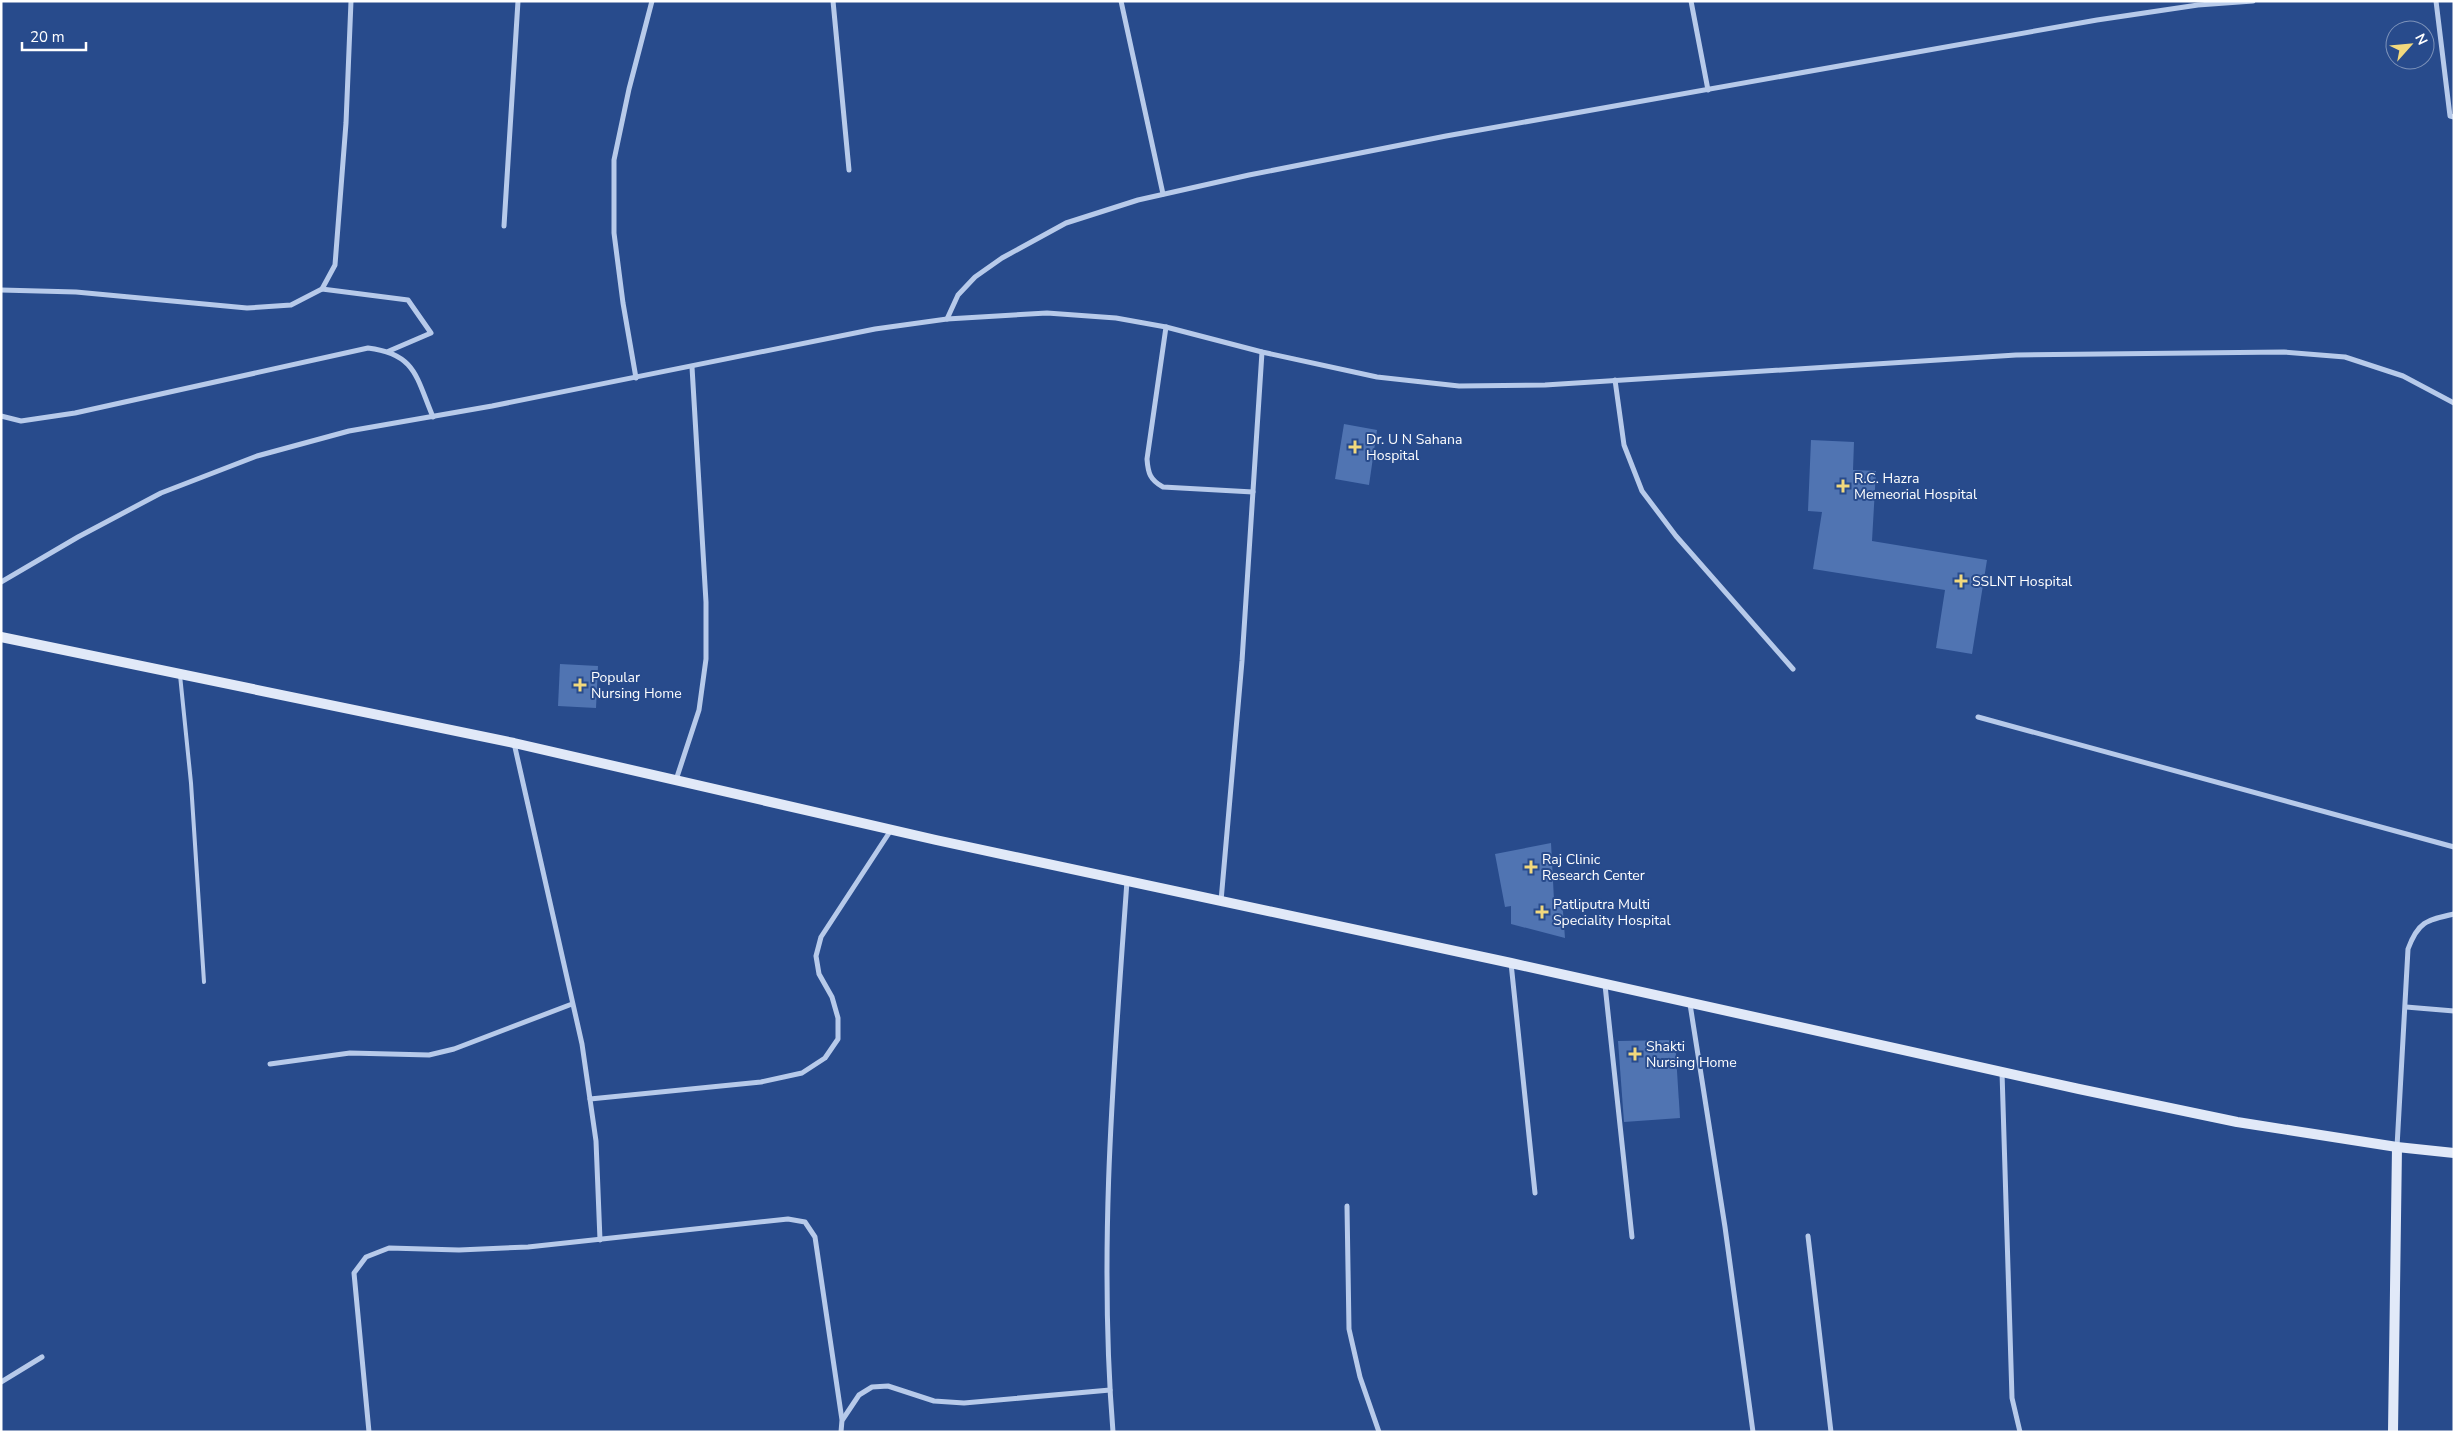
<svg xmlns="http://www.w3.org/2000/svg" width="2455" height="1433" viewBox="0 0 2455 1433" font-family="'Nunito Sans',sans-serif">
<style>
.building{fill:#5074b2}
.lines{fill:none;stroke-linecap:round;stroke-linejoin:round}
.service{stroke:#b7caea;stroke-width:4}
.minor{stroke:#b7caea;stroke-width:5}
.secondary{stroke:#e1e9f8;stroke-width:10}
.poi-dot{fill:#f2d97d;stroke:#284b8c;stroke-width:2}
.labels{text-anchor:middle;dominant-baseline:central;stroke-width:4;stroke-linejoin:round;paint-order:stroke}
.poi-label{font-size:14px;fill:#fff;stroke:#284b8c;text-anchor:start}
</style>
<rect width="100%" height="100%" fill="#284b8c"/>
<g class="building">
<path d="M 1344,424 L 1377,430 L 1369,485 L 1335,479 Z"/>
<path d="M 1811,440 L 1854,442 L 1853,470 L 1876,471 L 1872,541 L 1987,560 L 1972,654 L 1936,648 L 1945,590 L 1813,569 L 1822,512 L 1808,511 Z"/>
<path d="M 560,664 L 598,666 L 596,708 L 558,706 Z"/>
<path d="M 1551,843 L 1554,900 L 1562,899 L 1565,938 L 1511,924 L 1511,906 L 1505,907 L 1495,854 Z"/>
<path d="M 1675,1040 L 1680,1118 L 1624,1122 L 1618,1041 Z"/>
</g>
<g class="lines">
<path class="service" d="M 180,675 L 191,783 L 204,982"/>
<g class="minor">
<path d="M 833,1 L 849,170"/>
<path d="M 1121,1 L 1163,194"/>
<path d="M 1691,1 L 1708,90"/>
<path d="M 2436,1 L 2450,116 L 2454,117"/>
<path d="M 504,226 L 518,1"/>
<path d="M 322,289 L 408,300 L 431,333 L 389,351"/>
<path d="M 1,290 L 76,292 L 247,308 L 291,305 L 322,289 L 335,265 L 346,123 L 351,1"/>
<path d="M 947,319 L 958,295 L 975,277 L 1002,258 L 1066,223 L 1138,200 L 1249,175 L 1446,136 L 2097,20 L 2198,5 L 2253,1"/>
<path d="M 1166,327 L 1147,459 C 1148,473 1150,480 1163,487 L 1253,492"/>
<path d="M 636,378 L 623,303 L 614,233 L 614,160 L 629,89 L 652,1"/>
<path d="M 1615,380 L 1624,445 L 1642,491 L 1676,536 L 1793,669"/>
<path d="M 1,416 L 21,421 L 75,413 L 368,348 C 416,354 416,377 433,417"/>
<path d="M 1,582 L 78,537 L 161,493 L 257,456 L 349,431 L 492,406 L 875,329 L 947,319 L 1047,313 L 1116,318 L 1166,327 L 1262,352 L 1377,377 L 1459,386 L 1545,385 L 2016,355 L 2284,352 L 2345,357 L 2403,376 L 2454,403"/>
<path d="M 1978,717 L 2454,847"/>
<path d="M 514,743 L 582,1044 L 596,1141 L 600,1240"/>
<path d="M 676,780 L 699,710 L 706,659 L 706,602 L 692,367"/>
<path d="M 1221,901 L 1242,661 L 1262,352"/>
<path d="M 1511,963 L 1535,1193"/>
<path d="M 1605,985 L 1632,1237"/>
<path d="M 1690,1004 L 1725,1227 L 1753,1432"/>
<path d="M 2406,1007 L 2454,1011"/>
<path d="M 270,1064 L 350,1053 L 429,1055 L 454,1049 L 572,1004"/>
<path d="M 2002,1072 L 2012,1398 L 2020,1432"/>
<path d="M 590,1099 L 761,1082 L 802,1073 L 825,1058 L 838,1039 L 838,1018 L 832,997 L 819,974 L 816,956 L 821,937 L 891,830"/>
<path d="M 2397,1147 L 2408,949 C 2418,922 2426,920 2454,914"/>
<path d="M 1347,1206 L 1349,1329 L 1360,1377 L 1379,1432"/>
<path d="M 1808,1236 L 1831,1432"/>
<path d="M 1,1382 L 42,1357"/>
<path d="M 843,1419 L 859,1395 L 872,1387 L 888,1386 L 934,1401 L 964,1403 L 1110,1390"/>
<path d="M 369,1432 L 354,1273 L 366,1257 L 389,1248 L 459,1250 L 528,1247 L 788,1219 L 805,1222 L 815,1237 L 842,1420 L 841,1432"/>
<path d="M 1113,1432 C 1098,1248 1114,1064 1127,881"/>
</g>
<g class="secondary">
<path d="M 1,637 L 514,743 L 936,840 L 1511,963 L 2079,1089 L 2237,1122 L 2397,1147 L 2454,1153"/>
<path d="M 2393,1432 L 2397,1147"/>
</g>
</g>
<g class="poi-dot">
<path d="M1352.5 439.5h5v5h5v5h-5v5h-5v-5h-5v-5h5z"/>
<path d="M1840.5 478.5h5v5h5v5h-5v5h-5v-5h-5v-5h5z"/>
<path d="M1958.5 573.5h5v5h5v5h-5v5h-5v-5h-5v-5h5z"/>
<path d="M577.5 677.5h5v5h5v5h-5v5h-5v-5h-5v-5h5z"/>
<path d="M1528.5 859.5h5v5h5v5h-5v5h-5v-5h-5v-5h5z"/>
<path d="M1539.5 904.5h5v5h5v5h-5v5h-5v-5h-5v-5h5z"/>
<path d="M1632.5 1046.5h5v5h5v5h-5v5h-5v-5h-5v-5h5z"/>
</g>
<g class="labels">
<g class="poi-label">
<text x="1366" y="439">Dr. U N Sahana<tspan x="1366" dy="16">Hospital</tspan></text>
<text x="1854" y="478">R.C. Hazra<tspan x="1854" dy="16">Memeorial Hospital</tspan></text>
<text x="1972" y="581">SSLNT Hospital</text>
<text x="591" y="677">Popular<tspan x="591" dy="16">Nursing Home</tspan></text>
<text x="1542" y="859">Raj Clinic<tspan x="1542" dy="16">Research Center</tspan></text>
<text x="1553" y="904">Patliputra Multi<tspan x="1553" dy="16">Speciality Hospital</tspan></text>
<text x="1646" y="1046">Shakti<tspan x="1646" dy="16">Nursing Home</tspan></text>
</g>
</g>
<rect width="2455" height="1433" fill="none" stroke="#ffffff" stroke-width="5"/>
<g transform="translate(2410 45) rotate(63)"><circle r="24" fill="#284b8c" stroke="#7e93ba"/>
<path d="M0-4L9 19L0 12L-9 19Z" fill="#f2d97d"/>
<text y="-8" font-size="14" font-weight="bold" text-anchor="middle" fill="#ffffff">N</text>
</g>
<path d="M22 42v8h64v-8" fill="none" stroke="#ffffff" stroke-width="2.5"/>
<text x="30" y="42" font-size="15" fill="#ffffff" stroke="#284b8c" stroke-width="4" paint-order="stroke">20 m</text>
</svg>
